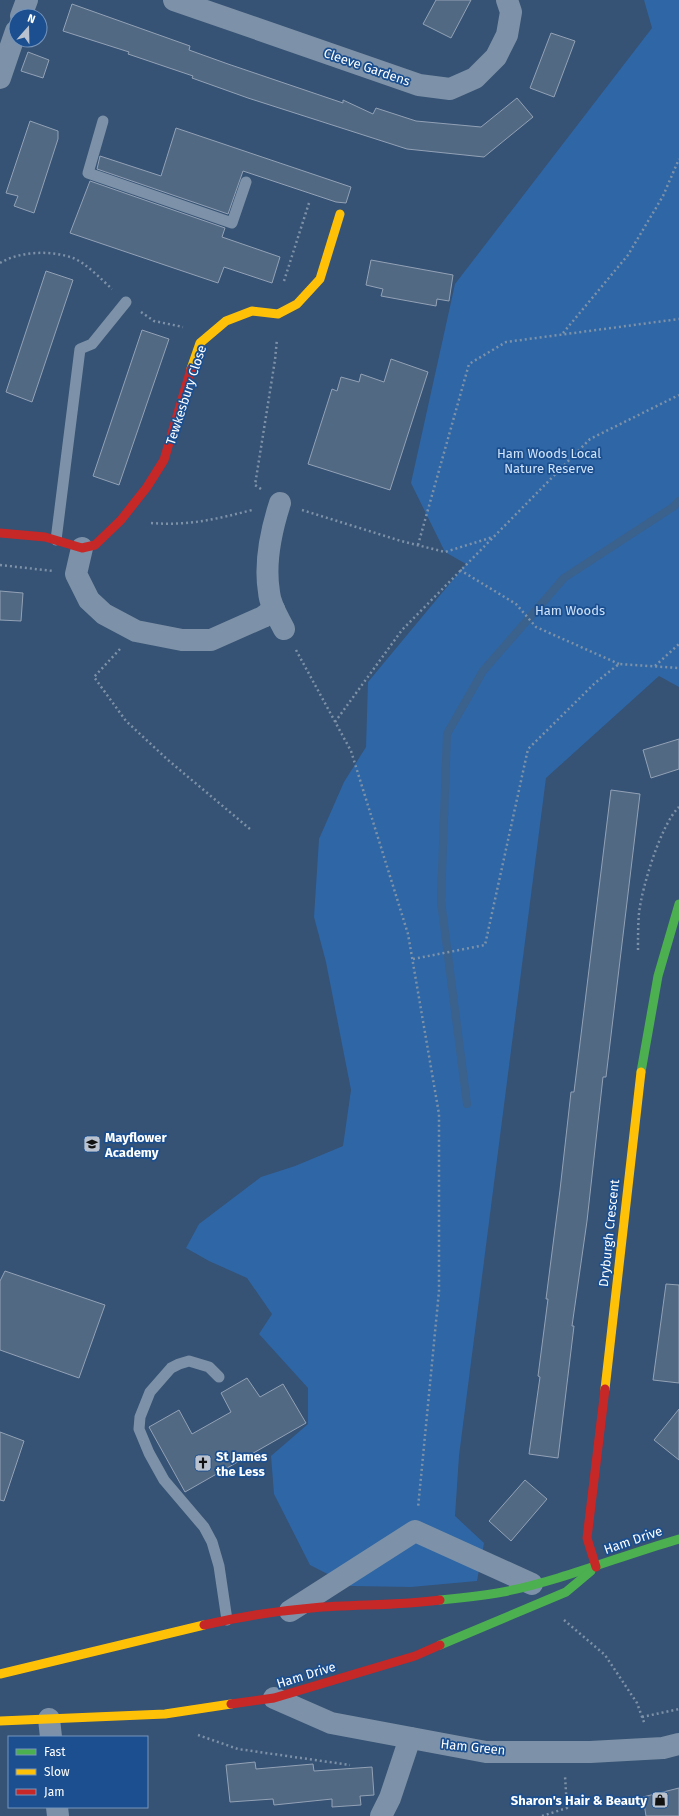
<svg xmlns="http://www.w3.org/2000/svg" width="679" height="1816" viewBox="0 0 679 1816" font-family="'Fira Sans',sans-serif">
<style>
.green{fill:#2f66a5}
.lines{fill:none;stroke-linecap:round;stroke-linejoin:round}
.stream{stroke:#3b618d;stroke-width:8}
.building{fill:#526984;stroke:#92a2b6}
.path{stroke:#7d92a8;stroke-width:2.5;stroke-dasharray:2 3;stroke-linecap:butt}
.lane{stroke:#7d92a8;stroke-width:11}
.street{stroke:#7d92a8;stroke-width:22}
.fast{stroke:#4caf50;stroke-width:9}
.slow{stroke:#ffc107;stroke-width:9}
.jam{stroke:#c62828;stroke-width:9}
.labels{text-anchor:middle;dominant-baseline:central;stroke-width:3.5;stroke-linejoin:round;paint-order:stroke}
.street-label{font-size:13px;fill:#fff;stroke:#1b4f8f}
.park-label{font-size:13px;fill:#cfe3fa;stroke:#1b4f8f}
.poi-label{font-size:13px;font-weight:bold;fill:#fff;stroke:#1b4f8f;text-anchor:start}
</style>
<rect width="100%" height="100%" fill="#365274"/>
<path class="green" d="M 644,0 L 679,0 L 679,687 L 659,676 L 546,778 L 459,1456 L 455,1516 L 484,1543 L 477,1581 L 411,1587 L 351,1586 L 310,1565 L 274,1494 L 271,1456 L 308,1424 L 308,1388 L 259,1334 L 272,1314 L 247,1278 L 209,1261 L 186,1248 L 199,1224 L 261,1177 L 295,1166 L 343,1146 L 351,1090 L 326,962 L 314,917 L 319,839 L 344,782 L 366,747 L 368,682 L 466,564 L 445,552 L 411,483 L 455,284 L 652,28 Z"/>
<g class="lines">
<path class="stream" d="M 467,1104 L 441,901 L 447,734 L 483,671 L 564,578 L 673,507 L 679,501"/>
</g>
<g class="building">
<path d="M 436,0 L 471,0 L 451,38 L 423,24 Z"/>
<path d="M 72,4 L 190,46 L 189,50 L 228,64 L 343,103 L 343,100 L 373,114 L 376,108 L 416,121 L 481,127 L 517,98 L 533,117 L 484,157 L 407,149 L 248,98 L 192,78 L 193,76 L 128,54 L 129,52 L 63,31 Z"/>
<path d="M 551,33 L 575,41 L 554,97 L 530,88 Z"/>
<path d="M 28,52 L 49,60 L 43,78 L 21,71 Z"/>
<path d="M 30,121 L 58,131 L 58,139 L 34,213 L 14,206 L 18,196 L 6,193 Z"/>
<path d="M 176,128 L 351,187 L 346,203 L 336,202 L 243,171 L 228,214 L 97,169 L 100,156 L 161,176 Z"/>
<path d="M 90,181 L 225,228 L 222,237 L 280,257 L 272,283 L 224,267 L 218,283 L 70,233 Z"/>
<path d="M 371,260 L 453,275 L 449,301 L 437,299 L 436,306 L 381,296 L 383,289 L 366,285 Z"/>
<path d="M 46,271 L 73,280 L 32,402 L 6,392 Z"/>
<path d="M 142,330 L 169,339 L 119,485 L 93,476 Z"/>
<path d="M 391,359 L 428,372 L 390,490 L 308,464 L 332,389 L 337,391 L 341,377 L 359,382 L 361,374 L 384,382 Z"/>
<path d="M 0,591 L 23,593 L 21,621 L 0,620 Z"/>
<path d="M 679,739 L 679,769 L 651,778 L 643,750 Z"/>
<path d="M 611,790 L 640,794 L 606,1077 L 603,1077 L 587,1221 L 572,1326 L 574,1326 L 558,1458 L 529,1454 L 540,1377 L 538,1376 L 548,1299 L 546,1299 L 560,1190 L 571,1092 L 574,1092 Z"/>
<path d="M 5,1271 L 105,1305 L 79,1378 L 0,1350 L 0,1281 Z"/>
<path d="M 666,1284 L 679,1285 L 679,1383 L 653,1380 Z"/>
<path d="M 247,1378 L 260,1397 L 283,1384 L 306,1423 L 185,1492 L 149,1427 L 179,1410 L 192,1434 L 231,1412 L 221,1393 Z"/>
<path d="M 679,1409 L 679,1460 L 654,1440 Z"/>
<path d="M 0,1432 L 24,1441 L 4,1501 L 0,1500 Z"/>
<path d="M 525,1480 L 547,1499 L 511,1541 L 489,1521 Z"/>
<path d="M 255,1762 L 256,1769 L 313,1764 L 314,1771 L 372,1767 L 374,1795 L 360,1796 L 361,1805 L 332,1807 L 332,1799 L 274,1805 L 273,1799 L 230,1802 L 226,1765 Z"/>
<path d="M 679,1788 L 679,1816 L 646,1816 L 643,1797 Z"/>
</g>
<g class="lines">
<g class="path">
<path d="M 0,263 C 20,251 51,250 73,258 C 86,263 102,280 112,289"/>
<path d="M 284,281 L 309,203"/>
<path d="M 141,312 L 154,321 L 183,327"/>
<path d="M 563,333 L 628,255 L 663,196 L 679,159"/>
<path d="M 261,489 L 255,485 L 275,360 L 277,339"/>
<path d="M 302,510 L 401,541 L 445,552 L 493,537"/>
<path d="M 151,523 C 188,526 217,519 252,510"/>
<path d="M 418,545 L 469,364 L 506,342 L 679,319"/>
<path d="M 0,565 L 53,571"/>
<path d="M 460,570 L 516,604 L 536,627 L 619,664"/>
<path d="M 120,649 L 94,677 L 126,721 L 168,760 L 250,829"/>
<path d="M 296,650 L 351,751 L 408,934 L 439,1114 L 439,1291 L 418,1508"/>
<path d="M 655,666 L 679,644"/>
<path d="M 335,722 L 402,630 L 590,439 L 679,395"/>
<path d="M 638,950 C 638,937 638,925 639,913 C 642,887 661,824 679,807"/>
<path d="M 413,959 L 485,945 L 528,749 L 595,683 L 619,664 L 679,668"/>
<path d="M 564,1620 L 605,1655 L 637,1703 L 645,1725"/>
<path d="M 642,1717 L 679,1709"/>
<path d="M 198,1735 L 238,1749 L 350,1765"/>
<path d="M 542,1816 L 567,1808 L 565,1776"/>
</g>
<g class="lane">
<path d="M 103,121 L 88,173 L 232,223 L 246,182"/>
<path d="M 56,540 L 80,349 L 92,344 L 126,302"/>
<path d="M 219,1377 L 209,1367 L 189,1361 L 179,1364 L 171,1368 L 150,1392 L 140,1417 L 139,1429 L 149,1453 L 164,1480 L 204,1527 L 212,1542 L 219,1566 L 227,1620"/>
</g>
<g class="street">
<path d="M 174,0 L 419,85 L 450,89 L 475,78 L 496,57 L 507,35 L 511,12 L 507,0"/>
<path d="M 21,16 L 27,0"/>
<path d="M 0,78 L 16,31"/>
<path d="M 280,503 C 271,531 264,562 269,592 C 270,605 278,617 284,629"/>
<path d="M 82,548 L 76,574 L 89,600 L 104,614 L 136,631 L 182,640 L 211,640 L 263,617 L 274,609"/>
<path d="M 290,1611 L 415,1531 L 532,1584"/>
<path d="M 274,1698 L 331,1723 L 486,1752 L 590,1752 L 663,1748 L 679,1744"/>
<path d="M 49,1719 L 51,1737"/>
<path d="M 57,1807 L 58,1816"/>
<path d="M 381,1816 L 390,1798 L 410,1738"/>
</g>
<g class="fast">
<path d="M 641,1072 L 658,976 L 679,904"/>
<path d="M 440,1600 C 461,1598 482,1596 503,1592 C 563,1580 620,1556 679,1539"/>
<path d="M 440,1645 L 566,1592 L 591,1571"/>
</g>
<g class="slow">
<path d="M 191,369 L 200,343 L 226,321 L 252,311 L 278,314 L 297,304 L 320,279 L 340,214"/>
<path d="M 605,1389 L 641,1072"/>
<path d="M 0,1674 L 204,1625"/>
<path d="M 0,1721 L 165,1714 L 231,1704"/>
</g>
<g class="jam">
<path d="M 0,533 L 45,537 L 82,548 L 95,545 L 121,520 L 147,487 L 164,460 L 191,369"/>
<path d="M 596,1567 L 587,1538 L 605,1389"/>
<path d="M 204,1625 C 239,1617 276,1611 312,1608 C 354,1604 397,1606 440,1600"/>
<path d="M 231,1704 L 274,1698 L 415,1656 L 440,1645"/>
</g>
</g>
<defs>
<g id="school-square" transform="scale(0.9)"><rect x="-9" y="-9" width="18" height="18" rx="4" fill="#b9c2ce" stroke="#1b4f8f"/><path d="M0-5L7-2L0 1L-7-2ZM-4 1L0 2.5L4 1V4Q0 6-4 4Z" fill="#111"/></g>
<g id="church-square" transform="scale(0.9)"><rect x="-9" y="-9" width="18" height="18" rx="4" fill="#b9c2ce" stroke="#1b4f8f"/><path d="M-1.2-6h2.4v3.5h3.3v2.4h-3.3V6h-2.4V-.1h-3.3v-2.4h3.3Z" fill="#111"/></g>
<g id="shop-square" transform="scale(0.9)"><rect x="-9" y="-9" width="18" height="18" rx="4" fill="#b9c2ce" stroke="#1b4f8f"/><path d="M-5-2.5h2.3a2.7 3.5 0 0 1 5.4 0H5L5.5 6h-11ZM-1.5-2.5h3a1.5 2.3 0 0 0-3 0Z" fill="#111"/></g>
</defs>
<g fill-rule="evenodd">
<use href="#school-square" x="92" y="1144"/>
<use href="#church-square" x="203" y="1463"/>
<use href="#shop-square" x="660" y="1800"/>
</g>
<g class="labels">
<g class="street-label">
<text transform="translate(367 67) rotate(19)">Cleeve Gardens</text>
<text transform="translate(186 395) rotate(-72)">Tewkesbury Close</text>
<text transform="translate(609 1233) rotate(-84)">Dryburgh Crescent</text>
<text transform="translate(633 1540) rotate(-19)">Ham Drive</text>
<text transform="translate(306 1675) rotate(-17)">Ham Drive</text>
<text transform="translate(473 1747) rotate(6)">Ham Green</text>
</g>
<g class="park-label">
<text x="549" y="453">Ham Woods Local<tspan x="549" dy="15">Nature Reserve</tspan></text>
<text x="570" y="610">Ham Woods</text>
</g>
<g class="poi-label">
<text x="105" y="1137">Mayflower<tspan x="105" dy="15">Academy</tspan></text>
<text x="216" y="1456">St James<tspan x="216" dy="15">the Less</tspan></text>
<text x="647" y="1800" text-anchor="end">Sharon's Hair &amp; Beauty</text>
</g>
</g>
<rect x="8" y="1736" width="140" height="72" fill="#1b4f8f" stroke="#7695bc"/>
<rect x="16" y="1749" width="20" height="6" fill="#4caf50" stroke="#7695bc"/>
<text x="44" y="1756" font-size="12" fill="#ffffff">Fast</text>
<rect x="16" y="1769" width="20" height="6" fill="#ffc107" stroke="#7695bc"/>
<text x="44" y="1776" font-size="12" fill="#ffffff">Slow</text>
<rect x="16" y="1789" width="20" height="6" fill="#c62828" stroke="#7695bc"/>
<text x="44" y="1796" font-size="12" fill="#ffffff">Jam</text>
<g transform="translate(28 28) rotate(20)"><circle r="19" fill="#1b4f8f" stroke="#7695bc"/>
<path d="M0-3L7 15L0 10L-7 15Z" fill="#b9c2ce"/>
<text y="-6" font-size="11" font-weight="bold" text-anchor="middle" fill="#ffffff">N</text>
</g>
</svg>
